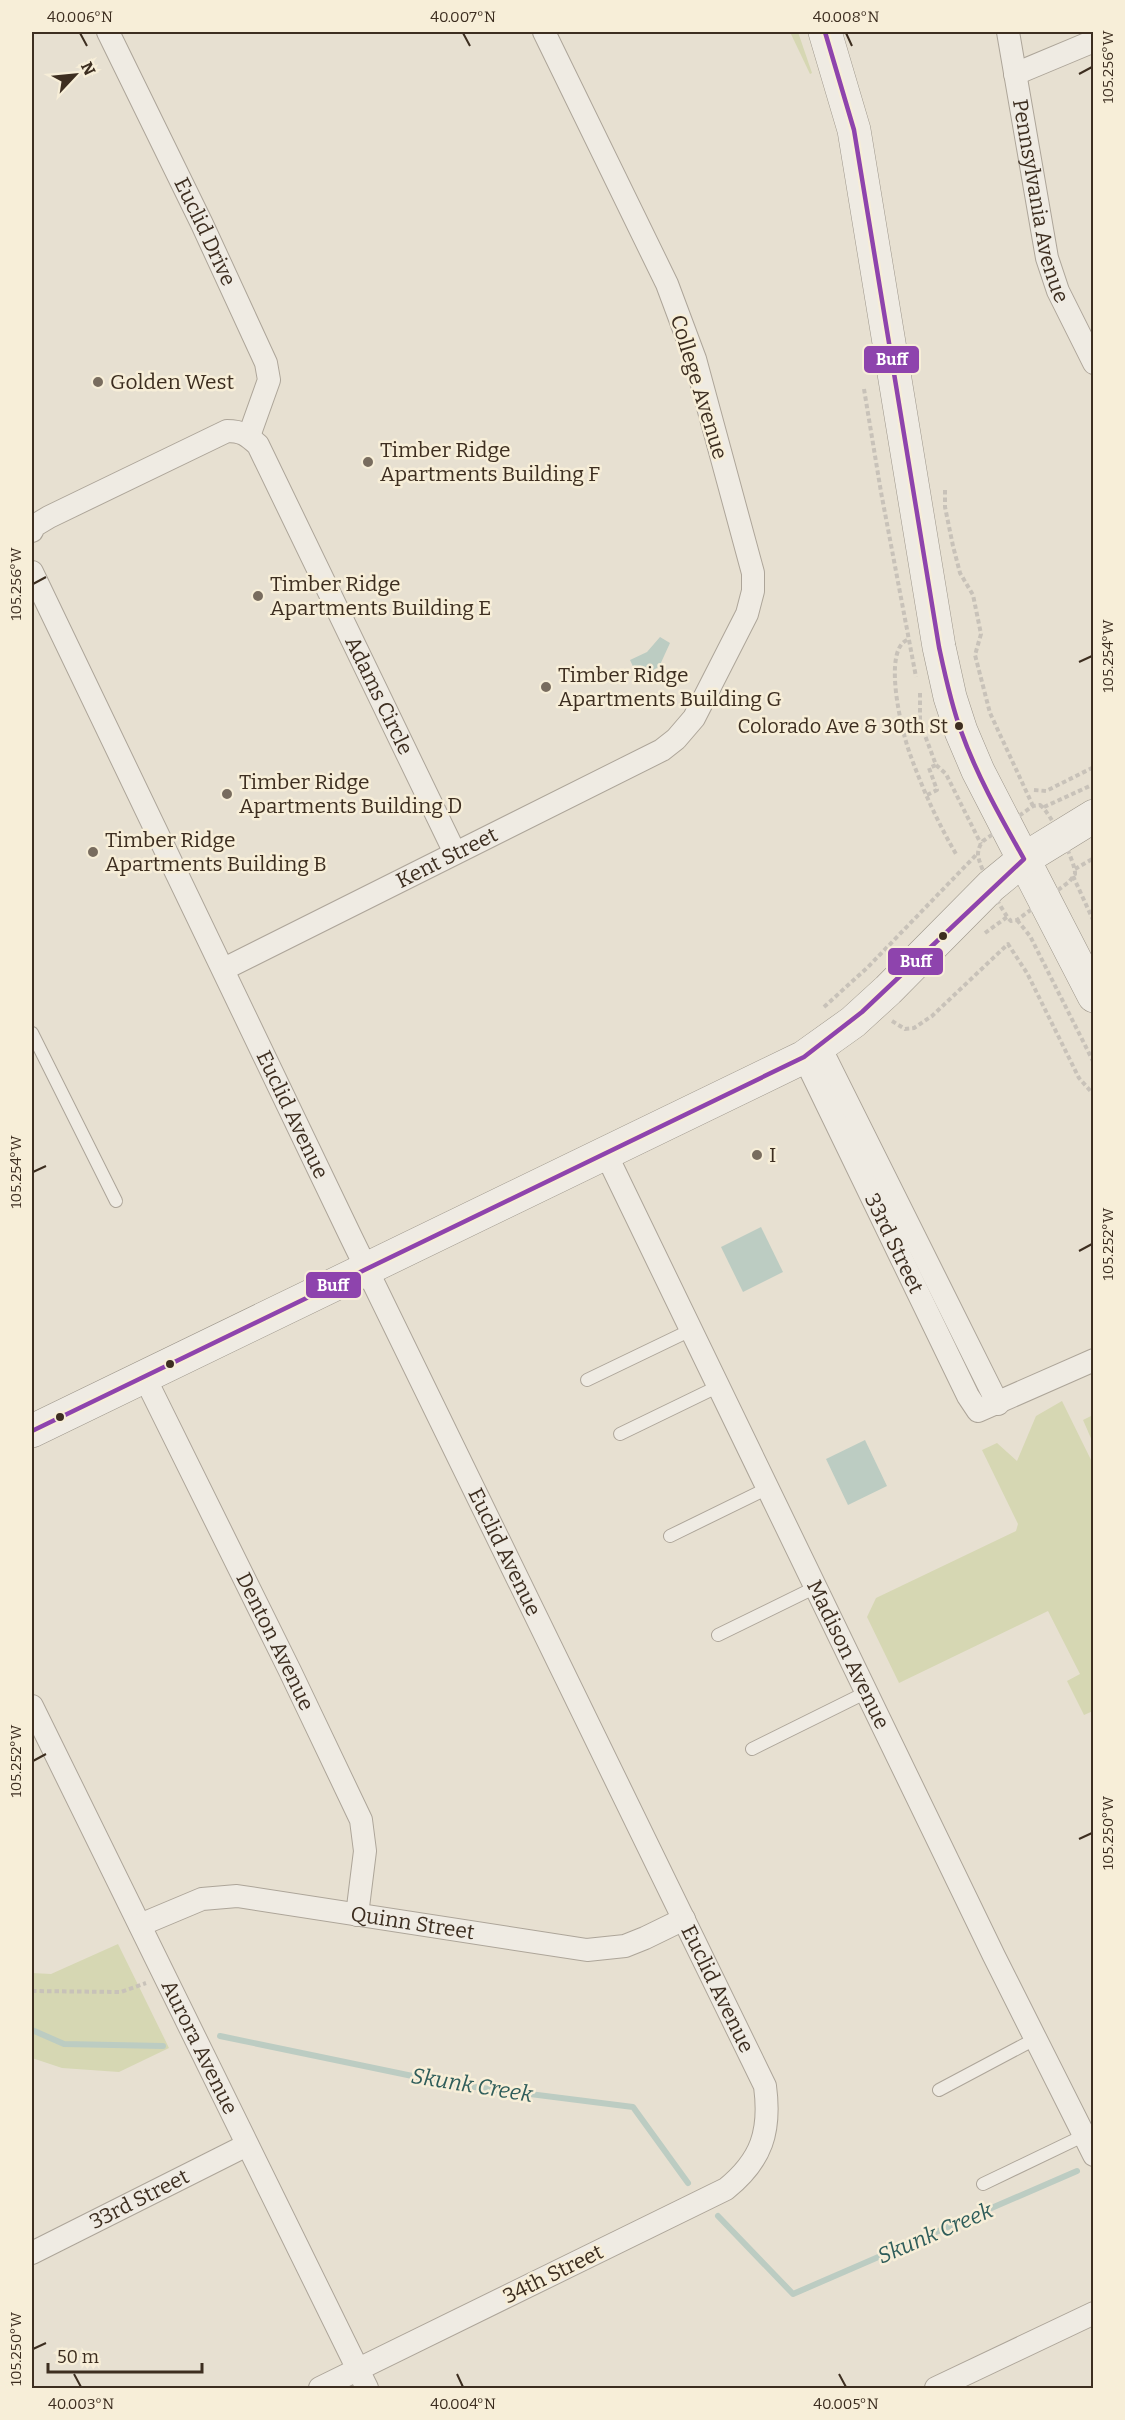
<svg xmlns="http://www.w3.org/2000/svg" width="1125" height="2420" viewBox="0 0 1125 2420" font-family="Bitter,serif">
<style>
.green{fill:#d6d7b3}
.water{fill:#bcccc2}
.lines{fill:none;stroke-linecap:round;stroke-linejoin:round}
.stream{stroke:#bcccc2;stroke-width:6}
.service-casing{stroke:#ada599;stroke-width:14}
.minor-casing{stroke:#ada599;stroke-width:24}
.secondary-casing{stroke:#9c958a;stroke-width:34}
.path{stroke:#c8c2b9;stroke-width:4;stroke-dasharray:4.5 3;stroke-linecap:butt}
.service{stroke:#efebe3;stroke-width:12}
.minor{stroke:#efebe3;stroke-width:22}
.secondary{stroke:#efebe3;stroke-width:33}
.bus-1-casing{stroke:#f7eed8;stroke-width:9}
.bus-1{stroke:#8e44ad;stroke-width:4.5}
.ticks{fill:none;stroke:#3d2e20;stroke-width:2}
.poi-dot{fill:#786c5e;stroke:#f7eed8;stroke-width:2}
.bus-dot{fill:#3d2e20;stroke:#f7eed8;stroke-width:2}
.labels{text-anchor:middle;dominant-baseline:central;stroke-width:5;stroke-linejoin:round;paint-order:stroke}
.bus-label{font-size:20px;fill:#3d2e20;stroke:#f7eed8;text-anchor:end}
.street-label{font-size:21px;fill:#3d2e20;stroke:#f7eed8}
.poi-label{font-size:21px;fill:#3d2e20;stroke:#f7eed8;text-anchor:start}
.water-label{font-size:22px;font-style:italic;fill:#2f5d5a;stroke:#f7eed8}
.line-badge{stroke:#f7eed8;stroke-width:2}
.badge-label{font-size:16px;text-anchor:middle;font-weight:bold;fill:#fff}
.neatline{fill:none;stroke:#3d2e20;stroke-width:2}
.ticks-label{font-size:15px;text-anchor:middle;fill:#3d2e20}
</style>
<rect width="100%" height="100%" fill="#e7e0d1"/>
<g class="green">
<path d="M 790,32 L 798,32 L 812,73 L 810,74 Z"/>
<path d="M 1062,1401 L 1093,1464 L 1093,1711 L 1084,1715 L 1067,1681 L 1080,1674 L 1048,1611 L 899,1683 L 867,1617 L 876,1598 L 1016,1531 L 1018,1524 L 982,1450 L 997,1443 L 1017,1461 L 1036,1416 Z"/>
<path d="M 1093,1415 L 1093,1443 L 1083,1420 Z"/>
<path d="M 118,1944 L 169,2048 L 119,2072 L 62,2068 L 32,2058 L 32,1973 L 51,1974 Z"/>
</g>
<g class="water">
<path d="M 660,637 L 670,643 L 659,667 L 638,677 L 630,660 L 647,652 Z"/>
<path d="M 761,1227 L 783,1272 L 743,1292 L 721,1247 Z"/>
<path d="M 865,1440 L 887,1486 L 848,1505 L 826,1459 Z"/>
</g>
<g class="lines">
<g class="stream">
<path d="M 32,2030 L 64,2044 L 163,2046"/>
<path d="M 220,2036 L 451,2084 L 633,2107 L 688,2183"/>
<path d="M 718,2216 L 793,2294 L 1077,2171"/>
</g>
<g class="service-casing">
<g id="service">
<path d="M 32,1033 L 116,1201"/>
<path d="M 587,1380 L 691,1330"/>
<path d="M 620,1434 L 719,1386"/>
<path d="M 670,1536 L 768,1488"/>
<path d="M 718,1635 L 816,1587"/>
<path d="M 752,1749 L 867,1692"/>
<path d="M 939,2090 L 1035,2039"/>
<path d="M 983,2184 L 1083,2136"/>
</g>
</g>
<g class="minor-casing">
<g id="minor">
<path id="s1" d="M 108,32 L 202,224 L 266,363 L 269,380 L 249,436"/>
<path id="s2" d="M 1008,32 L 1047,258 L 1058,291 L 1094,363"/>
<path d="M 1015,74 L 1094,41"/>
<path id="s3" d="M 32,531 L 34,526 L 49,517 L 227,431 C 242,431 247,435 258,445 L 455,853"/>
<path id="s4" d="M 32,572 L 351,1237 L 765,2086 C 771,2131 762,2160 726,2189 L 320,2388"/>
<path id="s5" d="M 224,969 L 662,750 L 676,739 L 694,718 L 747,614 L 753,591 L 753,573 L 695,359 L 667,284 L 544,32"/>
<path d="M 820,1047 L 998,1404"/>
<path id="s6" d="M 804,1057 L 968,1396 L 978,1411 L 1094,1360"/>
<path id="s7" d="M 606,1154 L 994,1956 L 1094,2155"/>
<path id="s8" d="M 144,1376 L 290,1671 L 361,1820 L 365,1851 L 357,1915"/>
<path id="s9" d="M 32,1706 L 367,2388"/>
<path id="s10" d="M 140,1925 L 202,1899 L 237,1896 L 587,1950 L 625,1946 L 645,1938 L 684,1919"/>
<path id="s11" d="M 32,2253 L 247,2145"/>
<path d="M 936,2388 L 1094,2313"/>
</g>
</g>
<g class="secondary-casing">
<g id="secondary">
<path d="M 825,32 L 854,130 L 939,647 L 950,697 L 961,731 L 978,771 L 1094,996"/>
<path d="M 32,1431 L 804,1057 L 853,1022 L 888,990 L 991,886 L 1024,859 L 1094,816"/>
</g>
</g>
<g class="path">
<path d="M 864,389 L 881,492 L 916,677"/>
<path d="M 945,490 L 945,507 L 953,546 L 960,573 L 973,595 L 981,634 L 975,655 L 990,713 L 1033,806"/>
<path d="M 907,640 C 882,651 902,733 910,754 C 922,788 938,823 956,854"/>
<path d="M 920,693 L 920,722 L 936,765 L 946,774 L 981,844"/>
<path d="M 1034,790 L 1046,791 L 1094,767"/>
<path d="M 927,795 L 937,790 L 929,768 L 936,765"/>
<path d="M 1040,805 C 1050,812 1076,862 1075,874 L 1069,882 L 1017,920 L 1011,921 C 1002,913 979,866 978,855 C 978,849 980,845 983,841 L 1033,806 Z"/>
<path d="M 1044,807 L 1094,784"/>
<path d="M 1075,869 L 1094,858"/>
<path d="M 1073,876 L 1094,922"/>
<path d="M 1017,920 L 1030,936 L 1094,1063"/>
<path d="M 985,933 L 1007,917"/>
<path d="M 824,1007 L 868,967 L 978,853"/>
<path d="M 892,1021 L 905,1029 L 914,1028 L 932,1016 L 1008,944 L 1027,973 L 1079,1078 L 1094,1095"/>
<path d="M 32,1991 L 121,1992 L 146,1983"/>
</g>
<use href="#service" class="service"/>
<use href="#minor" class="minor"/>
<use href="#secondary" class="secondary"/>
<g class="bus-1-casing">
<path id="bus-1" d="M 32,1431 L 804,1057 L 862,1012 L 1024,859 C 1001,818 977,776 961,731 C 951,704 945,675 939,647 L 854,130 L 825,32"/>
</g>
<use href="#bus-1" class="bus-1"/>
</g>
<path class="ticks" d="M 80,33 L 87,46M 463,33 L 470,46M 846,33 L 852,46M 1079,74 L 1092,67M 33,584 L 46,577M 1079,662 L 1092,656M 33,1172 L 46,1166M 1079,1251 L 1092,1244M 33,1761 L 46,1754M 1079,1839 L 1092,1833M 33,2349 L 46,2343M 74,2374 L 81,2387M 457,2374 L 463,2387M 839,2374 L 846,2387"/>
<g class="poi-dot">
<circle cx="98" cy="382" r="6"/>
<circle cx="368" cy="462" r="6"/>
<circle cx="258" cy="596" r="6"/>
<circle cx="546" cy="687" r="6"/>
<circle cx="227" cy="794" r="6"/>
<circle cx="93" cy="852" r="6"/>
<circle cx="757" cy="1155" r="6"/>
</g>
<g class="bus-dot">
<circle cx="959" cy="726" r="5"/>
<circle cx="943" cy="936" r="5"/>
<circle cx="170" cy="1364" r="5"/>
<circle cx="60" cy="1417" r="5"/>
</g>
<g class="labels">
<g class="bus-label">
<text x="948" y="726">Colorado Ave &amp; 30th St</text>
</g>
<g class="street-label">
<text stroke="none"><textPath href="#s2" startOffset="172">Pennsylvania Avenue</textPath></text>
<text stroke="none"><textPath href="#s1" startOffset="222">Euclid Drive</textPath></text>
<text transform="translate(699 387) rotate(73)">College Avenue</text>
<text stroke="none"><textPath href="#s3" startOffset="534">Adams Circle</textPath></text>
<text stroke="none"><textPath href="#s5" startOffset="249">Kent Street</textPath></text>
<text stroke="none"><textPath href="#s4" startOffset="602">Euclid Avenue</textPath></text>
<text stroke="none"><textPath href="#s6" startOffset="207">33rd Street</textPath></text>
<text stroke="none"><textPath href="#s4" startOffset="1088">Euclid Avenue</textPath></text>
<text stroke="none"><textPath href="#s8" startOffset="296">Denton Avenue</textPath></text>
<text stroke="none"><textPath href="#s7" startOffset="556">Madison Avenue</textPath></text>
<text stroke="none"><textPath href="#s10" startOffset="280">Quinn Street</textPath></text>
<text stroke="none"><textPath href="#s4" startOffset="1574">Euclid Avenue</textPath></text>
<text stroke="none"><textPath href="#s9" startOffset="380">Aurora Avenue</textPath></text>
<text stroke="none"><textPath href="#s11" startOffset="120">33rd Street</textPath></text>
<text transform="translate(553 2274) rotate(-26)">34th Street</text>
</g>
<g class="poi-label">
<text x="110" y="382">Golden West</text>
<text x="380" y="450">Timber Ridge<tspan x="380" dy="24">Apartments Building F</tspan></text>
<text x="270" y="584">Timber Ridge<tspan x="270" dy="24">Apartments Building E</tspan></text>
<text x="558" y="675">Timber Ridge<tspan x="558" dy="24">Apartments Building G</tspan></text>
<text x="239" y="782">Timber Ridge<tspan x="239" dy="24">Apartments Building D</tspan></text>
<text x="105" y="840">Timber Ridge<tspan x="105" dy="24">Apartments Building B</tspan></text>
<text x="769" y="1155">I</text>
</g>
<g class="water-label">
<text transform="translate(472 2085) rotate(9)">Skunk Creek</text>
<text transform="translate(935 2233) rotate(-23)">Skunk Creek</text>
</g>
</g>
<g class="line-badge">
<rect x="863" y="345" width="57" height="29" rx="6" fill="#8e44ad"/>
<rect x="887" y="947" width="57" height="29" rx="6" fill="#8e44ad"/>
<rect x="305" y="1271" width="57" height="28" rx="6" fill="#8e44ad"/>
</g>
<g class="badge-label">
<text x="892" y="365">Buff</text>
<text x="916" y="967">Buff</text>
<text x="333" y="1291">Buff</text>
</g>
<rect width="1125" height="2420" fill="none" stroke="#f7eed8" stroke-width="66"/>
<g transform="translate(75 75) rotate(64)" stroke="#f7eed8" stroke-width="4.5" paint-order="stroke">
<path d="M0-4.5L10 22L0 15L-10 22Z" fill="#3d2e20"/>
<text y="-9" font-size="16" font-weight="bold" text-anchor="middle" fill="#3d2e20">N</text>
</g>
<path d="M48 2363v9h154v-9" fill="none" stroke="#3d2e20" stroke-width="3"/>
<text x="57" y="2363" font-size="18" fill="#3d2e20" stroke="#f7eed8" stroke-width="4.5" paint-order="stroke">50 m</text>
<rect x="33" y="33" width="1059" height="2354" class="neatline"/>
<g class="ticks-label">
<text x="80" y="22">40.006°N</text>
<text x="463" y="22">40.007°N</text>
<text x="846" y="22">40.008°N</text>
<text transform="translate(1108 67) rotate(-90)" y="5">105.256°W</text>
<text transform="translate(16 584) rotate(-90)" y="5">105.256°W</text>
<text transform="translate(1108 656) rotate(-90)" y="5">105.254°W</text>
<text transform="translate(16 1172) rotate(-90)" y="5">105.254°W</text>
<text transform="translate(1108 1244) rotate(-90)" y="5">105.252°W</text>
<text transform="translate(16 1761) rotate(-90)" y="5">105.252°W</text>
<text transform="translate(1108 1833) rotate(-90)" y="5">105.250°W</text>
<text transform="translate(16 2349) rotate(-90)" y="5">105.250°W</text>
<text x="81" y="2409">40.003°N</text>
<text x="463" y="2409">40.004°N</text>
<text x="846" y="2409">40.005°N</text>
</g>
</svg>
